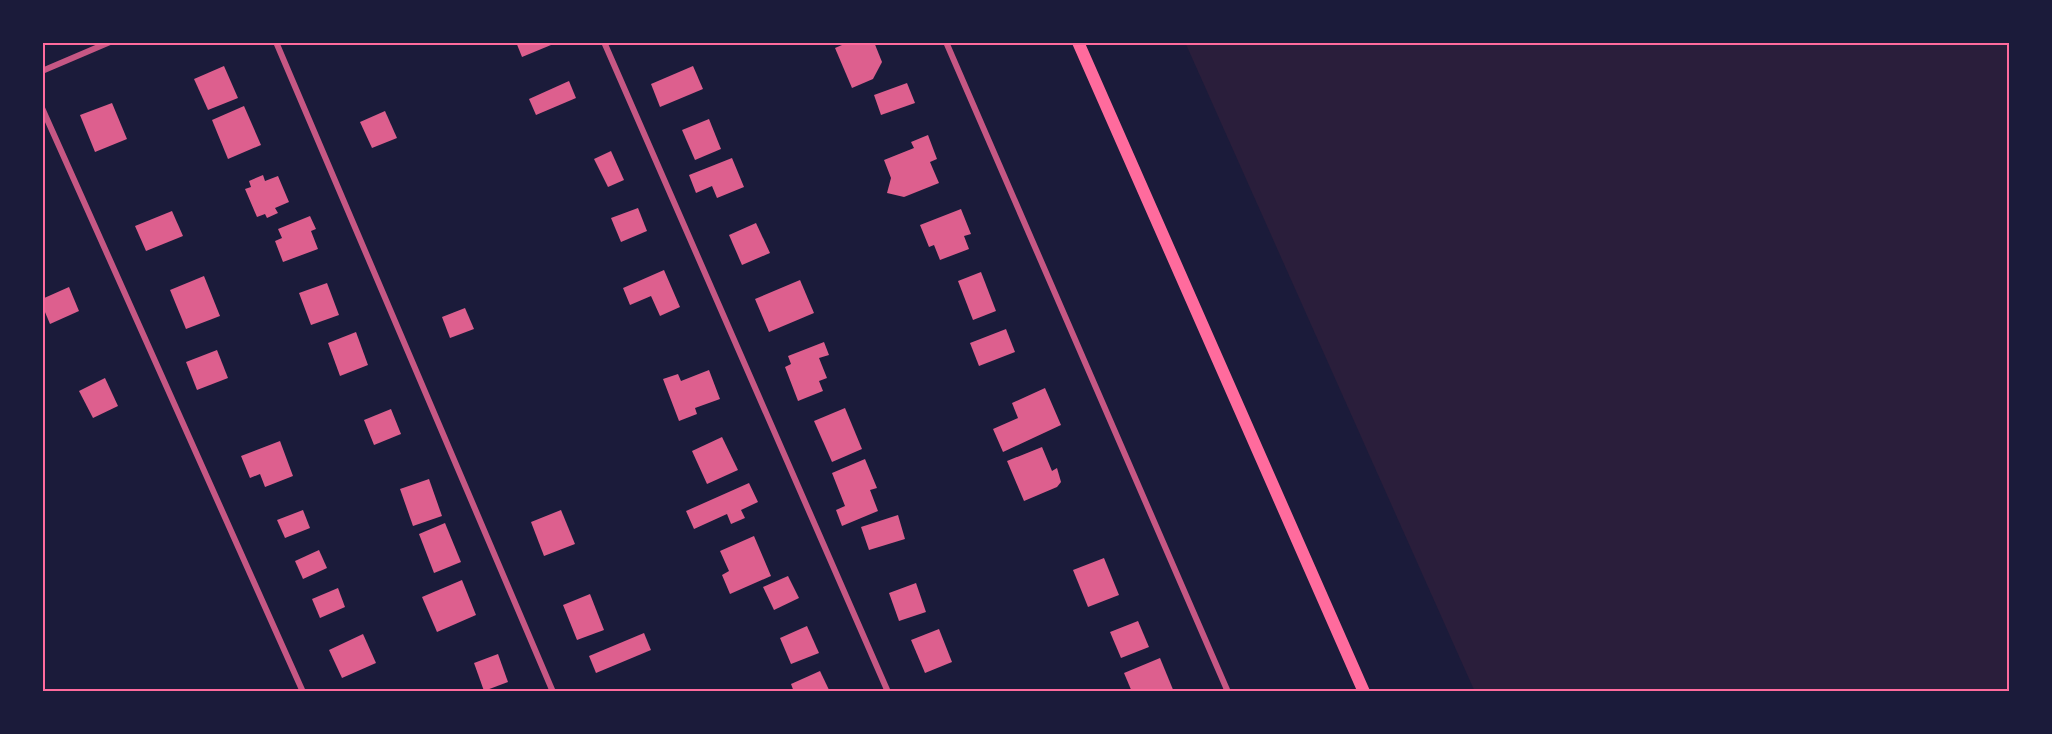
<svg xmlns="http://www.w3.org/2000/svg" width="2052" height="734" viewBox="0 0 2052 734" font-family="Raleway,sans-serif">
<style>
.green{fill:#2a1e3b}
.building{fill:#dd5f8e}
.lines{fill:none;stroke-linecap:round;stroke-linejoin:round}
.minor{stroke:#c65784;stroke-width:6}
.secondary{stroke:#ff6b9d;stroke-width:12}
.neatline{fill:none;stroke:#ff6b9d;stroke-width:2}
</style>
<rect width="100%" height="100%" fill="#1b1b3a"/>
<path class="green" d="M 1185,42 L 2010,42 L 2010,692 L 1475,692 Z"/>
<g class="building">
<path d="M 516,42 L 550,42 L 551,45 L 522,57 Z"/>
<path d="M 849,42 L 874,42 L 882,62 L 873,79 L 852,88 L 835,48 Z"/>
<path d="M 224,66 L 238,98 L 208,110 L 194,79 Z"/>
<path d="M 693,66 L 703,89 L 660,107 L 651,84 Z"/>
<path d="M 569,81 L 576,98 L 536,115 L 529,99 Z"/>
<path d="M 907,83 L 915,103 L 881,115 L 874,95 Z"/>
<path d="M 112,103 L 127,139 L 95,152 L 80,115 Z"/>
<path d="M 244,106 L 261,145 L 228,159 L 212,120 Z"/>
<path d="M 385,111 L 397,138 L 372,148 L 360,122 Z"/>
<path d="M 709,119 L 721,149 L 695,160 L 682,130 Z"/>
<path d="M 928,135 L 937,159 L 930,162 L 939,183 L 904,197 L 887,193 L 891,178 L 884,160 L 914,148 L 911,142 Z"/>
<path d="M 611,151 L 624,180 L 608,187 L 594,159 Z"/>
<path d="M 732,158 L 744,187 L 717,198 L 712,186 L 696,193 L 689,175 Z"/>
<path d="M 263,175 L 265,181 L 278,176 L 289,202 L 275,208 L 278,213 L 267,218 L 265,214 L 257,217 L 245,189 L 251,187 L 249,181 Z"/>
<path d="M 638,208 L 647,231 L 621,242 L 611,218 Z"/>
<path d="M 961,209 L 971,234 L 964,236 L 969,249 L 940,260 L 934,245 L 929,247 L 920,225 Z"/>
<path d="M 172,211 L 183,236 L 146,251 L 135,226 Z"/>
<path d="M 310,216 L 316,229 L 311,231 L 318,249 L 283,262 L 275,241 L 282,238 L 278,229 Z"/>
<path d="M 756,223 L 770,253 L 742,265 L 729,235 Z"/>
<path d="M 664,270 L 680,307 L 660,316 L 651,296 L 630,305 L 623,288 Z"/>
<path d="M 981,272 L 996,311 L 973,320 L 958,281 Z"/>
<path d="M 204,276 L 220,316 L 186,329 L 170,290 Z"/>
<path d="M 800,280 L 814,313 L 769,332 L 755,299 Z"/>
<path d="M 327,283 L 339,315 L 311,325 L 299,293 Z"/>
<path d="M 69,287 L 79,311 L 50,324 L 42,305 L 42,299 Z"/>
<path d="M 465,308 L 474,329 L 450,338 L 442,317 Z"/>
<path d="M 1006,329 L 1015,352 L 979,366 L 970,343 Z"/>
<path d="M 356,332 L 368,365 L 340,376 L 328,343 Z"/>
<path d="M 824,342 L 829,355 L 819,358 L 827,378 L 819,381 L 823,391 L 798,401 L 785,367 L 791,364 L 788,356 Z"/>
<path d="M 217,350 L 228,378 L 197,390 L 186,362 Z"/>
<path d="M 709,370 L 720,399 L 695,408 L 697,414 L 679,421 L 663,379 L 678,374 L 681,381 Z"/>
<path d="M 105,378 L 118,406 L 93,418 L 79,391 Z"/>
<path d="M 1045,388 L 1061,425 L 1003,452 L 993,429 L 1018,418 L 1012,403 Z"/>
<path d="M 845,408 L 862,449 L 832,462 L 814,421 Z"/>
<path d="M 391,409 L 401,434 L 374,445 L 364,420 Z"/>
<path d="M 722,437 L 738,470 L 707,484 L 692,451 Z"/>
<path d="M 280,441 L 293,476 L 265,487 L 260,474 L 250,478 L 241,456 Z"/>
<path d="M 1042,447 L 1052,471 L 1057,468 L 1061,482 L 1057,487 L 1024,501 L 1007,461 Z"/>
<path d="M 865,459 L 877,488 L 870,490 L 878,511 L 842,526 L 836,510 L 845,506 L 832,473 Z"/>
<path d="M 429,479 L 442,516 L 413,526 L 400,489 Z"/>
<path d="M 749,483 L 758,502 L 741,510 L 745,518 L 731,524 L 727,514 L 694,529 L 686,511 Z"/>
<path d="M 303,510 L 310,528 L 285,538 L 277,520 Z"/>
<path d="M 561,510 L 575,544 L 544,556 L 531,522 Z"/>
<path d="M 898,515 L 905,539 L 869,550 L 861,527 Z"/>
<path d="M 445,523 L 461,562 L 434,573 L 419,534 Z"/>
<path d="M 754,536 L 771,576 L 730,594 L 722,575 L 729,571 L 720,551 Z"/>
<path d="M 319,550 L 327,568 L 303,579 L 295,561 Z"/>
<path d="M 1104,558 L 1119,595 L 1088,607 L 1073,570 Z"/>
<path d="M 788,576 L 799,598 L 774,610 L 763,587 Z"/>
<path d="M 462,580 L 476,615 L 437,632 L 422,597 Z"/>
<path d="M 916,583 L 926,612 L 899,621 L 889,593 Z"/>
<path d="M 338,588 L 345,607 L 320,618 L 312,599 Z"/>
<path d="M 590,594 L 604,630 L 577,640 L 563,605 Z"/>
<path d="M 1138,621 L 1149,647 L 1121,658 L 1110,632 Z"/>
<path d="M 807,626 L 819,653 L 791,664 L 780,638 Z"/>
<path d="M 939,629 L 952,662 L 925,673 L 911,640 Z"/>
<path d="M 644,633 L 651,650 L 596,673 L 589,656 Z"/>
<path d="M 363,634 L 376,663 L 342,678 L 329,650 Z"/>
<path d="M 498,654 L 508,682 L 484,691 L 474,663 Z"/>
<path d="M 1160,658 L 1174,692 L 1132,692 L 1124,673 Z"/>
<path d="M 820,671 L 830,692 L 794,692 L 791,684 Z"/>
</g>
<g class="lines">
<g class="minor">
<path d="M 276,42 L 553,692"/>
<path d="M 604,42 L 888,692"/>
<path d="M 946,42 L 1228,692"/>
<path d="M 42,71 L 110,42"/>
<path d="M 42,108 L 303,692"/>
</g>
<path class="secondary" d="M 1078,42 L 1364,692"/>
</g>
<rect width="2052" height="734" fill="none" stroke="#1b1b3a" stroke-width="87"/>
<rect x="44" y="44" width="1964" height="646" class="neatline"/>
</svg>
